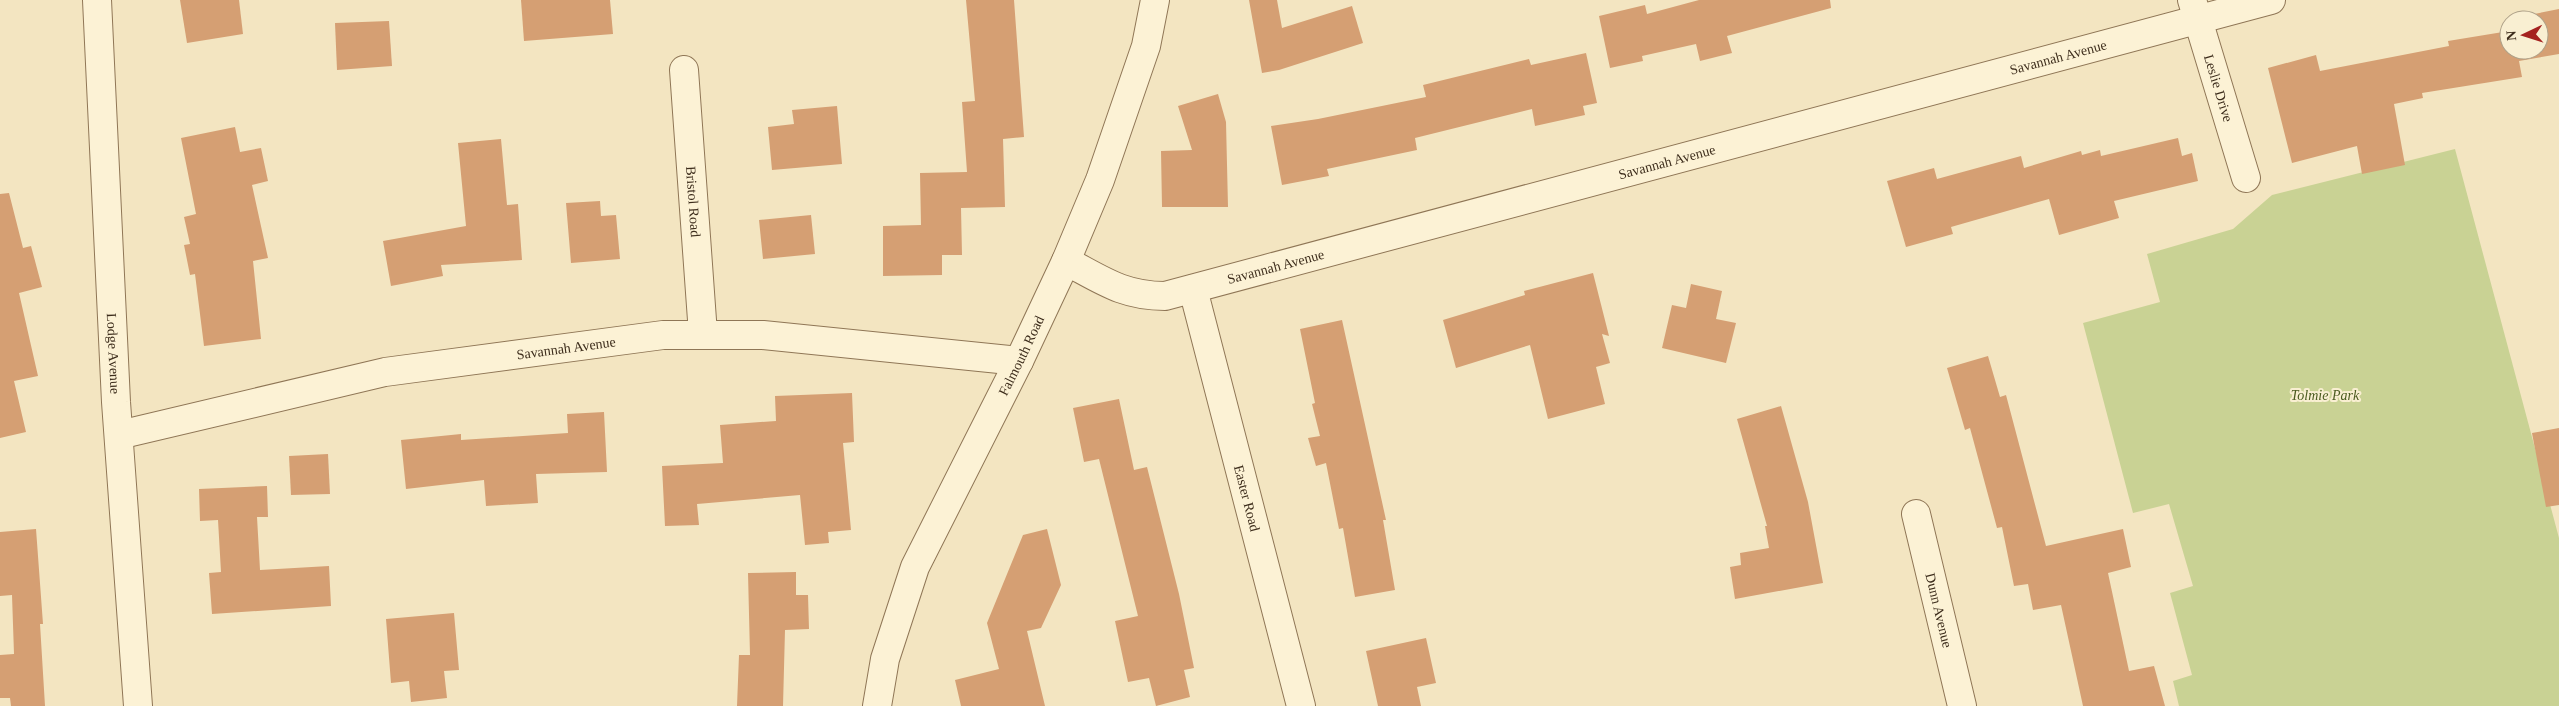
<svg xmlns="http://www.w3.org/2000/svg" width="2559" height="706" viewBox="0 0 2559 706" font-family="Georgia,serif">
<style>
.green{fill:#c9d294}
.building{fill:#d59f73}
.lines{fill:none;stroke-linecap:round;stroke-linejoin:round}
.street-casing{stroke:#8f7656;stroke-width:30}
.street{stroke:#fcf2d5;stroke-width:28}
.labels{text-anchor:middle;dominant-baseline:central;stroke-width:4;stroke-linejoin:round;paint-order:stroke}
.street-label{font-size:14px;fill:#3d2d1c;stroke:#f9efd2}
.park-label{font-size:14px;font-style:italic;fill:#4b5b20;stroke:#f9efd2}
</style>
<rect width="100%" height="100%" fill="#f3e5c1"/>
<path class="green" d="M 2455,149 L 2559,538 L 2559,706 L 2179,706 L 2173,681 L 2192,675 L 2170,593 L 2193,586 L 2169,504 L 2133,513 L 2083,323 L 2160,302 L 2147,254 L 2233,229 L 2272,195 Z"/>
<g class="building">
<path d="M 180,0 L 239,0 L 243,34 L 187,43 Z"/>
<path d="M 521,0 L 610,0 L 613,34 L 524,41 Z"/>
<path d="M 966,0 L 1014,0 L 1024,137 L 1003,139 L 1005,207 L 961,208 L 962,255 L 942,255 L 942,275 L 883,276 L 883,226 L 921,225 L 920,173 L 967,172 L 962,102 L 975,101 Z"/>
<path d="M 1249,0 L 1277,0 L 1282,28 L 1352,6 L 1363,43 L 1279,70 L 1262,73 Z"/>
<path d="M 1699,0 L 1830,0 L 1831,8 L 1727,36 L 1732,53 L 1700,61 L 1696,44 L 1642,56 L 1643,61 L 1610,68 L 1599,16 L 1645,5 L 1647,14 Z"/>
<path d="M 2559,9 L 2559,54 L 2519,61 L 2522,77 L 2422,93 L 2423,98 L 2394,104 L 2405,165 L 2362,174 L 2357,146 L 2292,163 L 2268,68 L 2316,55 L 2320,71 L 2449,46 L 2448,41 L 2509,31 L 2509,50 L 2539,50 L 2539,20 L 2530,20 L 2529,15 Z"/>
<path d="M 389,21 L 392,66 L 337,70 L 335,23 Z"/>
<path d="M 1586,53 L 1597,103 L 1583,106 L 1585,115 L 1535,126 L 1532,109 L 1415,138 L 1417,150 L 1327,169 L 1329,176 L 1282,185 L 1271,126 L 1318,119 L 1426,97 L 1423,85 L 1529,59 L 1531,65 Z"/>
<path d="M 1218,94 L 1226,122 L 1228,207 L 1162,207 L 1161,151 L 1192,150 L 1178,106 Z"/>
<path d="M 837,106 L 842,164 L 772,170 L 768,127 L 794,124 L 792,110 Z"/>
<path d="M 235,127 L 240,152 L 261,148 L 268,181 L 252,185 L 268,258 L 253,261 L 261,339 L 204,346 L 195,274 L 190,275 L 184,245 L 190,244 L 184,217 L 196,214 L 181,138 Z"/>
<path d="M 2178,138 L 2182,156 L 2192,153 L 2198,181 L 2114,201 L 2119,218 L 2059,235 L 2049,199 L 1951,227 L 1953,234 L 1906,247 L 1887,181 L 1934,168 L 1937,179 L 2021,156 L 2024,168 L 2081,151 L 2082,155 L 2100,150 L 2101,156 Z"/>
<path d="M 501,139 L 507,205 L 518,204 L 522,260 L 441,265 L 443,276 L 391,286 L 383,241 L 466,226 L 458,143 Z"/>
<path d="M 9,193 L 23,248 L 31,246 L 42,287 L 19,293 L 38,376 L 14,381 L 26,432 L 0,438 L 0,194 Z"/>
<path d="M 600,201 L 601,216 L 616,215 L 620,259 L 571,263 L 566,203 Z"/>
<path d="M 811,215 L 815,254 L 763,259 L 759,220 Z"/>
<path d="M 1593,273 L 1609,336 L 1602,334 L 1610,363 L 1596,367 L 1605,404 L 1548,419 L 1530,345 L 1456,368 L 1443,320 L 1525,295 L 1524,291 Z"/>
<path d="M 1691,284 L 1722,291 L 1716,319 L 1736,323 L 1726,363 L 1662,348 L 1672,305 L 1686,308 Z"/>
<path d="M 1342,320 L 1386,520 L 1383,520 L 1395,590 L 1355,597 L 1343,528 L 1339,529 L 1326,463 L 1316,466 L 1308,438 L 1320,436 L 1312,404 L 1315,403 L 1300,329 Z"/>
<path d="M 1988,356 L 2000,397 L 2006,395 L 2046,546 L 2123,529 L 2131,567 L 2108,573 L 2129,671 L 2154,666 L 2165,706 L 2083,706 L 2061,605 L 2033,610 L 2028,584 L 2014,586 L 2002,527 L 1997,528 L 1970,428 L 1965,430 L 1947,368 Z"/>
<path d="M 852,393 L 854,442 L 843,443 L 851,530 L 828,532 L 829,543 L 805,545 L 800,495 L 697,504 L 699,525 L 665,526 L 662,466 L 723,463 L 720,425 L 776,421 L 775,396 Z"/>
<path d="M 1119,399 L 1134,470 L 1147,467 L 1179,594 L 1194,668 L 1184,670 L 1190,697 L 1156,706 L 1149,678 L 1128,682 L 1115,621 L 1138,616 L 1099,459 L 1084,462 L 1073,408 Z"/>
<path d="M 1781,406 L 1808,502 L 1823,583 L 1735,599 L 1730,567 L 1741,565 L 1740,553 L 1769,548 L 1765,526 L 1767,526 L 1737,419 Z"/>
<path d="M 604,412 L 607,472 L 536,474 L 538,503 L 486,506 L 484,480 L 406,489 L 401,440 L 461,434 L 461,440 L 568,433 L 567,414 Z"/>
<path d="M 2559,428 L 2559,505 L 2546,507 L 2532,433 Z"/>
<path d="M 328,454 L 330,494 L 291,495 L 289,456 Z"/>
<path d="M 267,486 L 268,517 L 257,517 L 260,570 L 329,566 L 331,606 L 212,614 L 209,573 L 221,572 L 218,520 L 200,521 L 199,489 Z"/>
<path d="M 36,529 L 43,624 L 40,624 L 45,706 L 11,706 L 10,698 L 0,698 L 0,655 L 14,654 L 12,595 L 0,596 L 0,532 Z"/>
<path d="M 1047,529 L 1061,585 L 1041,628 L 1027,631 L 1045,706 L 961,706 L 955,680 L 999,669 L 987,623 L 1023,535 Z"/>
<path d="M 796,572 L 796,595 L 808,595 L 809,629 L 785,630 L 783,706 L 737,706 L 739,655 L 750,655 L 748,573 Z"/>
<path d="M 454,613 L 459,670 L 444,671 L 447,698 L 411,702 L 409,681 L 391,683 L 386,619 Z"/>
<path d="M 1426,638 L 1436,683 L 1417,687 L 1421,706 L 1378,706 L 1366,651 Z"/>
</g>
<g class="lines">
<g class="street-casing">
<g id="street">
<path id="s1" d="M 97,0 L 116,402 L 138,706"/>
<path id="s2" d="M 2192,0 L 2246,178"/>
<path id="s3" d="M 684,70 L 703,334"/>
<path id="s4" d="M 1066,261 C 1102,280 1123,296 1165,296 L 2271,0"/>
<path id="s5" d="M 1193,289 L 1301,706"/>
<path id="s6" d="M 119,435 L 385,372 L 663,335 L 763,335 L 1019,361"/>
<path id="s7" d="M 1916,514 L 1962,706"/>
<path id="s8" d="M 877,706 L 885,659 L 915,567 L 1019,361 L 1066,261 L 1100,180 L 1146,46 L 1155,0"/>
</g>
</g>
<use href="#street" class="street"/>
</g>
<g class="labels">
<g class="street-label">
<text stroke="none"><textPath href="#s4" startOffset="1031">Savannah Avenue</textPath></text>
<text stroke="none"><textPath href="#s2" startOffset="92">Leslie Drive</textPath></text>
<text stroke="none"><textPath href="#s4" startOffset="626">Savannah Avenue</textPath></text>
<text stroke="none"><textPath href="#s3" startOffset="132">Bristol Road</textPath></text>
<text stroke="none"><textPath href="#s4" startOffset="221">Savannah Avenue</textPath></text>
<text stroke="none"><textPath href="#s6" startOffset="456">Savannah Avenue</textPath></text>
<text stroke="none"><textPath href="#s1" startOffset="354">Lodge Avenue</textPath></text>
<text stroke="none"><textPath href="#s8" startOffset="381">Falmouth Road</textPath></text>
<text stroke="none"><textPath href="#s5" startOffset="216">Easter Road</textPath></text>
<text stroke="none"><textPath href="#s7" startOffset="99">Dunn Avenue</textPath></text>
</g>
<g class="park-label">
<text x="2325" y="395">Tolmie Park</text>
</g>
</g>
<g transform="translate(2524 35) rotate(266)"><circle r="24" fill="#f9efd2" stroke="#aea189"/>
<path d="M0-4L9 19L0 12L-9 19Z" fill="#a5221f"/>
<text y="-8" font-size="14" font-weight="bold" text-anchor="middle" fill="#3d2d1c">N</text>
</g>
</svg>
